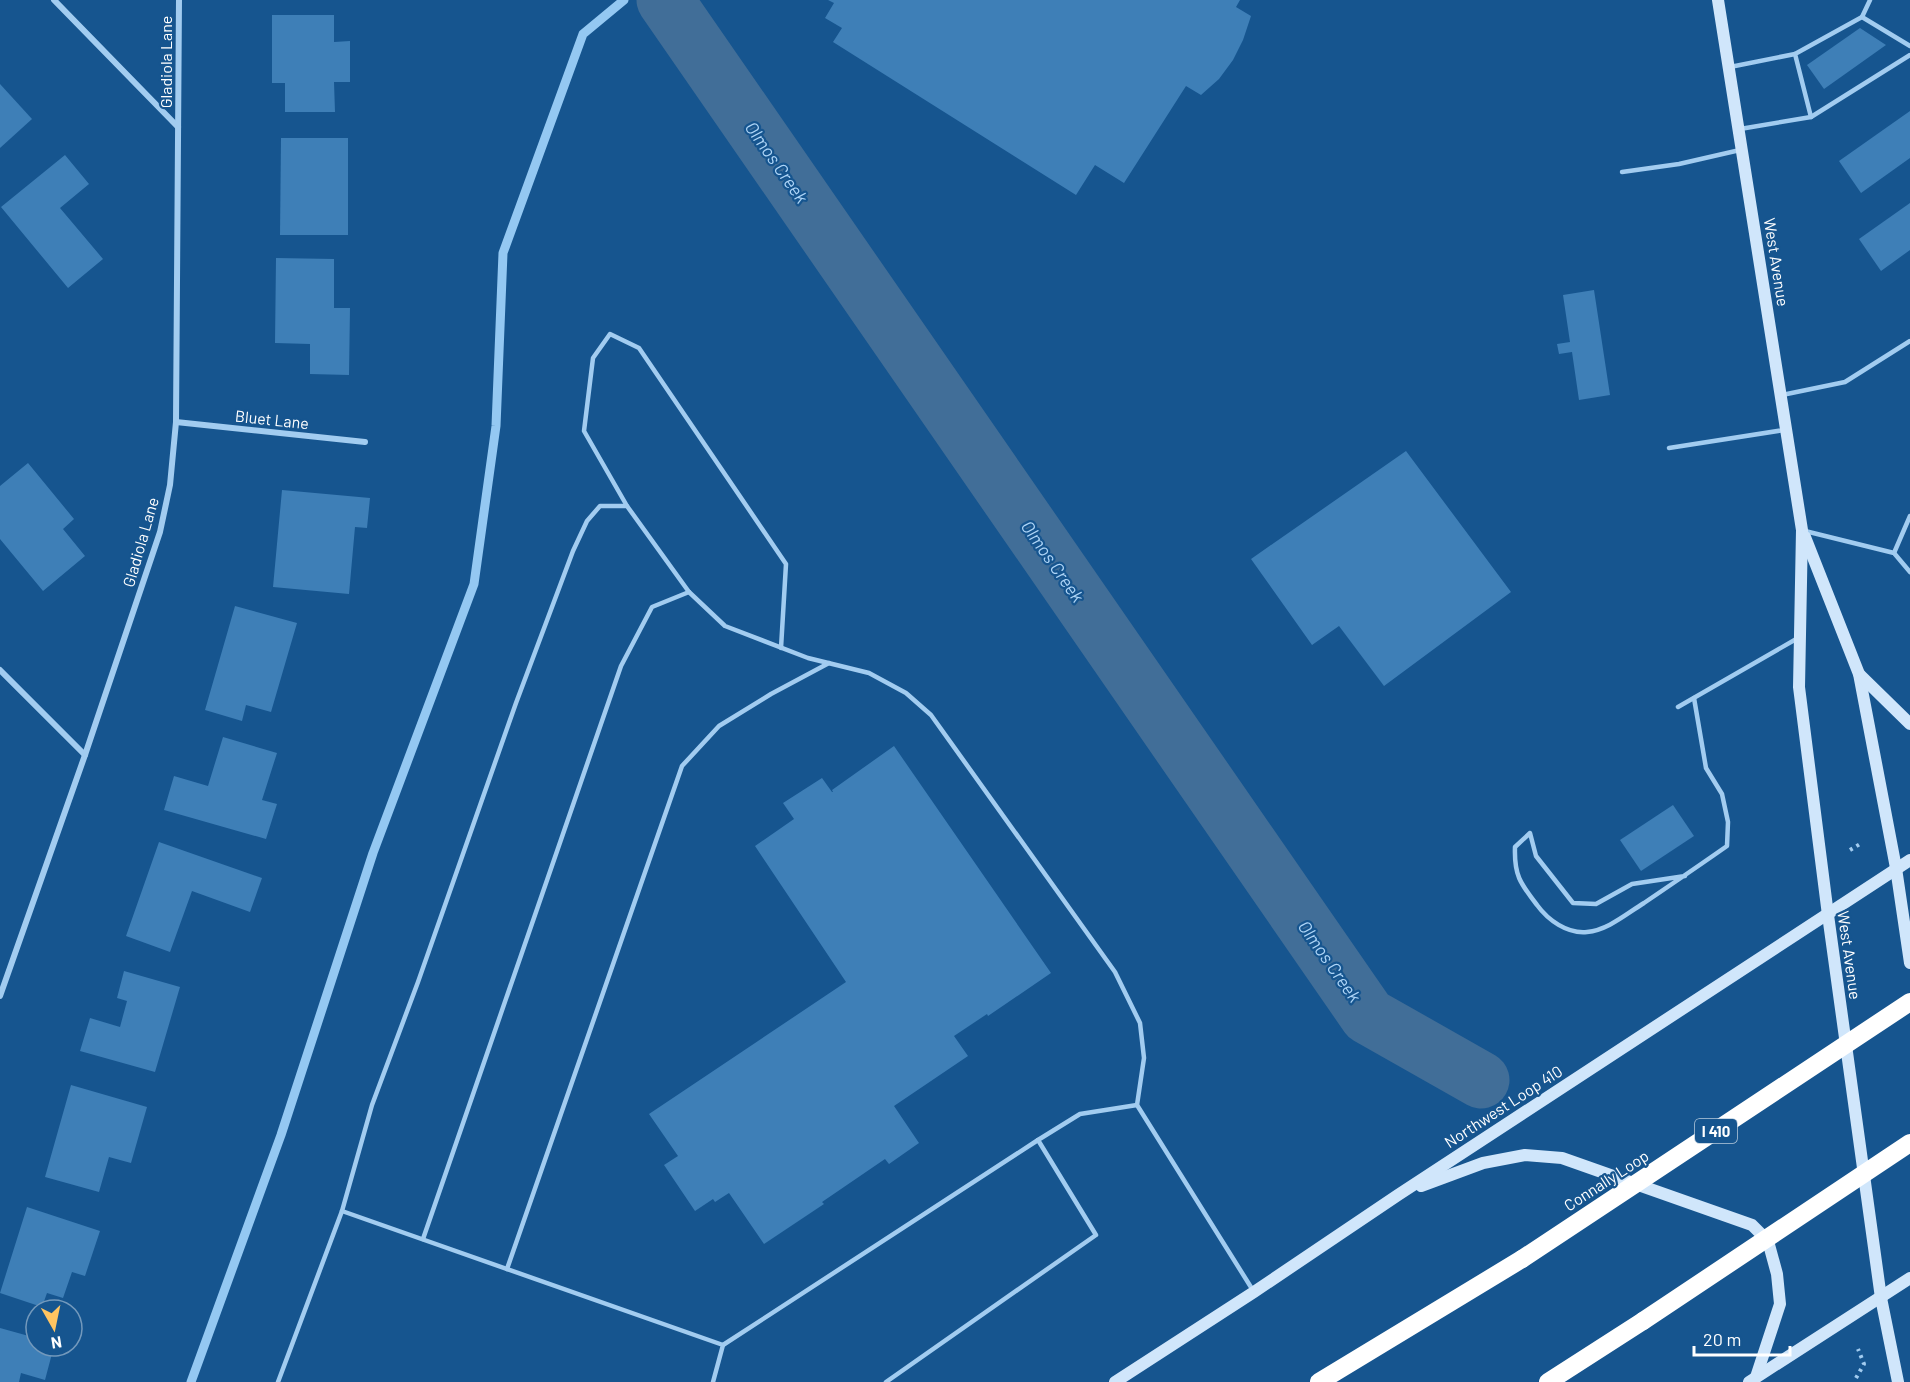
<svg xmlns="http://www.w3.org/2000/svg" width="1910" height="1382" viewBox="0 0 1910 1382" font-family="Barlow,sans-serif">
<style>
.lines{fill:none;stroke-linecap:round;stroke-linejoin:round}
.stream{stroke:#94c8f2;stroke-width:9}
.river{stroke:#416e98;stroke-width:57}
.building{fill:#3e7fb7}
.path{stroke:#a2ccf0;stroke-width:4;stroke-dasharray:3 4.5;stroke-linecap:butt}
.service{stroke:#a2ccf0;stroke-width:4.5}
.minor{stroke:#a2ccf0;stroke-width:6}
.secondary{stroke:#d0e6fb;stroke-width:12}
.motorway{stroke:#fff;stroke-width:18}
.motorway-bridge{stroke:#fff;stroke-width:18}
.labels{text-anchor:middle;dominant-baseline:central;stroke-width:4.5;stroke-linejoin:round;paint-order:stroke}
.shield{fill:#16558f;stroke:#b9ccdd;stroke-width:1.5}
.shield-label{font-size:15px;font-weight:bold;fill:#fff}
.street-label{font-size:16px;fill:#fff;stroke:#16558f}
.water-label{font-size:18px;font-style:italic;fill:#aed5f7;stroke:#16558f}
</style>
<rect width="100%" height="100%" fill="#16558f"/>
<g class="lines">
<path class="stream" d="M 191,1382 L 281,1135 L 373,853 L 474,584 L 496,426 L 503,253 L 583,34 L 624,0"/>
<path class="river" d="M 665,0 L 1368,1016 L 1481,1080"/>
</g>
<g class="building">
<path d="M 828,0 L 1240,0 L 1236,7 L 1251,16 L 1243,40 L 1233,60 L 1219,79 L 1201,95 L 1186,86 L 1124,183 L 1095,165 L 1076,195 L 833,42 L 842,28 L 825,18 L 834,3 Z"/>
<path d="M 272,15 L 334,15 L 334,42 L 350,41 L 350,82 L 334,82 L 335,112 L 285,112 L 285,83 L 272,83 Z"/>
<path d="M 1860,28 L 1886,45 L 1824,89 L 1807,65 Z"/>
<path d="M 0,84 L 32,119 L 0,148 Z"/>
<path d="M 1910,111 L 1910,158 L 1861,193 L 1839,161 Z"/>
<path d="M 281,138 L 348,138 L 348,235 L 280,235 Z"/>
<path d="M 65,155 L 89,184 L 60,208 L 103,259 L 68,288 L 1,207 Z"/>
<path d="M 1910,203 L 1910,250 L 1881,271 L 1859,239 Z"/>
<path d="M 276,258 L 334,259 L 334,308 L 350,308 L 349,375 L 310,374 L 310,344 L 275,343 Z"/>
<path d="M 1594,290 L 1610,395 L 1579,400 L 1572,352 L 1559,354 L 1557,344 L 1570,342 L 1563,295 Z"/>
<path d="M 1406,451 L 1511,592 L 1384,686 L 1339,626 L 1312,645 L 1251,559 Z"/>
<path d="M 28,463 L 74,519 L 63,529 L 85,556 L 43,591 L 0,539 L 0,486 Z"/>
<path d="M 282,490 L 370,498 L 367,528 L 355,527 L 349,594 L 273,587 Z"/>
<path d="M 235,606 L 297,623 L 271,712 L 246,705 L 242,721 L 205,710 Z"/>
<path d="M 223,737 L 277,753 L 262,800 L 277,804 L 266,839 L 164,810 L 174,776 L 208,786 Z"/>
<path d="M 894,746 L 1051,973 L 988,1016 L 987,1014 L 954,1036 L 968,1056 L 894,1106 L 919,1143 L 889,1164 L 885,1159 L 822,1202 L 824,1204 L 764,1244 L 729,1193 L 715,1202 L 713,1199 L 695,1211 L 664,1165 L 678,1156 L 649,1114 L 846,982 L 755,846 L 794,819 L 783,803 L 822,778 L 832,792 L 833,792 L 832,790 Z"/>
<path d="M 1673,805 L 1694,836 L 1641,871 L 1620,840 Z"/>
<path d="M 159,842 L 262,878 L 250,912 L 192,891 L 170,952 L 126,936 Z"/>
<path d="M 124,971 L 180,987 L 155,1072 L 80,1051 L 90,1018 L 120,1027 L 127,1001 L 117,998 Z"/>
<path d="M 71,1085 L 147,1107 L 131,1163 L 109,1157 L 99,1192 L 45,1177 Z"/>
<path d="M 27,1207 L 100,1231 L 85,1276 L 72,1272 L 63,1298 L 47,1293 L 42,1307 L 0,1293 Z"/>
<path d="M 0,1328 L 36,1338 L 36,1346 L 54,1346 L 45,1380 L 21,1373 L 19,1382 L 0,1382 Z"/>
</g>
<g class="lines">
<g class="path">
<path d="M 1850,850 L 1860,844"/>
<path d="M 1856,1378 L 1864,1364 L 1858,1349"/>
</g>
<g class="service">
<path d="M 1862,17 L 1870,0"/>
<path d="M 1730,67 L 1795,54"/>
<path d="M 1811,117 L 1795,54 L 1862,17 L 1910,46"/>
<path d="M 1740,129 L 1811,117 L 1910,55"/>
<path d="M 1622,172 L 1679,164 L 1740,150"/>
<path d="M 1782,395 L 1845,382 L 1910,341"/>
<path d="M 1669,448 L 1784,430"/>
<path d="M 627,506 L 584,431 L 593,358 L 610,334 L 639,348 L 786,564 L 781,648"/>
<path d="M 1805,531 L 1894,553 L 1910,572"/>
<path d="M 1894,553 L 1910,516"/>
<path d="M 1678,707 L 1798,638"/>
<path d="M 1685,876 L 1632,884 L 1596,904 L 1573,903 L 1536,856 L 1530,833 L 1515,847 C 1514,875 1520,883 1537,905 C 1548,920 1567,934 1587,932 C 1608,930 1626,914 1644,903 C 1672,884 1700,865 1727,846 L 1728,822 L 1722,794 L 1706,768 L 1694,698"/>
<path d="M 342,1211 L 723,1345 L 713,1382"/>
<path d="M 423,1239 L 621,666 L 652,607 L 689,592"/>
<path d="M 507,1269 L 682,766 L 719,726 L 771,694 L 829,663"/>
<path d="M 723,1345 L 1038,1140"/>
<path d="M 278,1382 L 342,1211 L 372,1105 L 418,982 L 516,703 L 573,551 L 587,521 L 600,506 L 627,506 L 689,592 L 725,626 L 808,658 L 869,673 L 906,693 L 931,715 L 1115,972 L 1140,1023 L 1144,1058 L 1137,1105 L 1254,1292"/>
<path d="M 886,1382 L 1096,1235 L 1038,1140 L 1080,1114 L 1137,1105"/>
</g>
<g class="minor">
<path d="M 54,0 L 178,127"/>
<path d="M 176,422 L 365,442"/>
<path d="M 0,670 L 85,755"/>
<path d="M 0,996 L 85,755 L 160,532 L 170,485 L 176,422 L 179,0"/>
</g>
<g class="secondary">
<path d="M 1718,0 L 1802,530 L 1799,687 L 1828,915 L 1881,1298 L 1898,1382"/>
<path d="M 1805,537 L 1859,674 L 1896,868 L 1910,963"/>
<path d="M 1859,674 L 1910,724"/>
<path d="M 1421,1186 L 1483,1163 L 1525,1155 L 1562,1158 L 1752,1225 L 1768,1241 L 1777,1274 L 1780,1304 L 1756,1377"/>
<path d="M 1115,1382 L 1254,1292 L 1398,1195 L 1910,860"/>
<path d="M 1749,1382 L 1910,1278"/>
</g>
<g class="motorway">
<path d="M 1319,1382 L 1522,1259"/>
<path d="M 1548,1382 L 1643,1321"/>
</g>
<g class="motorway-bridge">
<path d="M 1522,1259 L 1910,1002"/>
<path d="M 1643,1321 L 1910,1143"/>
</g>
</g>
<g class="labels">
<rect class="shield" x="1695" y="1119" width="42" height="24" rx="4.5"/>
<g class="shield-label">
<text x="1716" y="1131">I 410</text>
</g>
<g class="street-label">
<text transform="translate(165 62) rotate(-90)">Gladiola Lane</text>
<text transform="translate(1777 262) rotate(81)">West Avenue</text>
<text transform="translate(272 419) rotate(6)">Bluet Lane</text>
<text transform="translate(140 542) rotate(-74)">Gladiola Lane</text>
<text transform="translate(1850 955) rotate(82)">West Avenue</text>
<text transform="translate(1503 1106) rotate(-33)">Northwest Loop 410</text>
<text transform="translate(1606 1180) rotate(-33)">Connally Loop</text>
</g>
<g class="water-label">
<text transform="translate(777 162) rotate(55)">Olmos Creek</text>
<text transform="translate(1053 561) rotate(55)">Olmos Creek</text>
<text transform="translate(1330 961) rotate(55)">Olmos Creek</text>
</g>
</g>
<g transform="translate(54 1328) rotate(171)"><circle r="28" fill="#16558f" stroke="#7399bc" stroke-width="1.5"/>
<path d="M0-4.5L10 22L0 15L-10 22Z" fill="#ffc461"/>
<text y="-9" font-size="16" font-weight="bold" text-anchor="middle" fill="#ffffff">N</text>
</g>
<path d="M1694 1346v9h96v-9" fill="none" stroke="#ffffff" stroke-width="3"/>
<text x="1703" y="1346" font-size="18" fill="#ffffff" stroke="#16558f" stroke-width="4.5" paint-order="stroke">20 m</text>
</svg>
